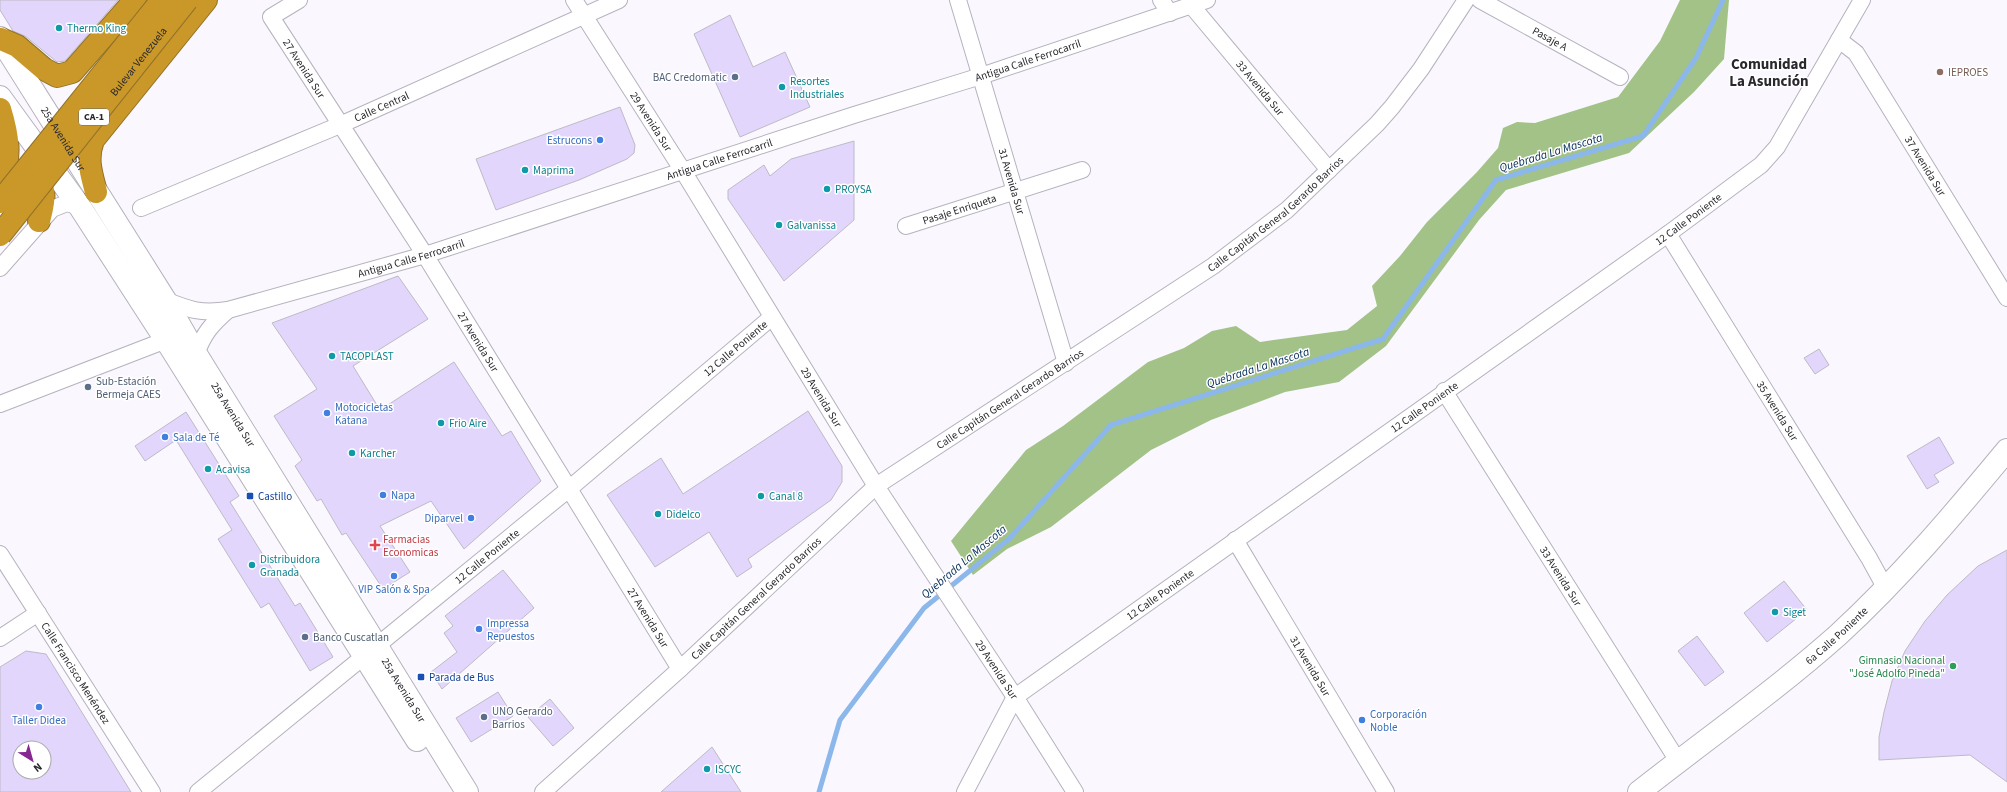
<svg xmlns="http://www.w3.org/2000/svg" width="2007" height="792" viewBox="0 0 2007 792" font-family="'Source Sans 3',sans-serif">
<style>
.forest{fill:#a2c287}
.lines{fill:none;stroke-linecap:round;stroke-linejoin:round}
.stream{stroke:#8cb7eb;stroke-width:5}
.building{fill:#e2d6fc;stroke:#bebac6;fill-rule:evenodd}
.street-casing{stroke:#b6b2be;stroke-width:18}
.secondary-casing{stroke:#b6b2be;stroke-width:24}
.highway-casing{stroke:#91712a;stroke-width:24}
.street{stroke:#fff;stroke-width:16}
.secondary{stroke:#fff;stroke-width:22}
.highway{stroke:#c99829;stroke-width:22}
.highway-bridge-casing{stroke:#91712a;stroke-width:24;stroke-linecap:butt}
.highway-bridge{stroke:#c99829;stroke-width:22}
.culture-dot{fill:#0f9aa8;stroke:#fff;stroke-width:1.5}
.education-dot{fill:#8d6e63;stroke:#fff;stroke-width:1.5}
.service-dot{fill:#5c6f8a;stroke:#fff;stroke-width:1.5}
.shop-dot{fill:#3f7fe0;stroke:#fff;stroke-width:1.5}
.transit-dot{fill:#1a4fb4;stroke:#fff;stroke-width:1.5}
.health-dot{fill:#e0444e;stroke:#fff;stroke-width:1.5}
.leisure-dot{fill:#2e9e5b;stroke:#fff;stroke-width:1.5}
.labels{text-anchor:middle;dominant-baseline:central;stroke-width:3;stroke-linejoin:round;paint-order:stroke}
.shield{fill:#fff;stroke:#69686c;stroke-width:1}
.shield-label{font-size:10px;font-weight:bold;fill:#29282d}
.culture-label{font-size:11px;fill:#0d838f;stroke:#fff;text-anchor:start}
.street-label{font-size:11px;fill:#29282d;stroke:#fff}
.education-label{font-size:11px;fill:#785e54;stroke:#fff;text-anchor:start}
.service-label{font-size:11px;fill:#4e5e75;stroke:#fff;text-anchor:start}
.shop-label{font-size:11px;fill:#366cbe;stroke:#fff;text-anchor:start}
.transit-label{font-size:11px;fill:#164399;stroke:#fff;text-anchor:start}
.health-label{font-size:11px;fill:#be3a42;stroke:#fff;text-anchor:start}
.leisure-label{font-size:11px;fill:#27864d;stroke:#fff;text-anchor:end}
.water-label{font-size:12px;font-style:italic;fill:#002b59;stroke:#fff}
.district-label{font-size:15px;font-weight:bold;fill:#29282d;stroke:#fff}
</style>
<rect width="100%" height="100%" fill="#faf8fe"/>
<path class="forest" d="M 1680,0 L 1729,0 L 1724,59 L 1694,92 L 1629,153 L 1506,190 L 1479,220 L 1386,346 L 1339,382 L 1285,392 L 1211,420 L 1151,450 L 1051,527 L 1007,549 L 973,575 L 951,541 L 1026,450 L 1063,426 L 1148,362 L 1184,348 L 1212,331 L 1236,326 L 1260,342 L 1347,330 L 1377,306 L 1372,286 L 1400,256 L 1427,222 L 1477,172 L 1498,148 L 1503,128 L 1517,122 L 1535,123 L 1618,97 L 1660,41 Z"/>
<g class="lines">
<path class="stream" d="M 819,792 L 840,720 L 924,608 L 1009,539 L 1111,425 L 1383,339 L 1496,180 L 1643,136 L 1696,58 L 1723,0"/>
</g>
<g class="building">
<path d="M 0,0 L 118,0 L 65,61 L 57,62 L 25,36 L 13,31 L 0,10 Z"/>
<path d="M 730,15 L 753,67 L 785,52 L 810,107 L 740,137 L 694,34 Z"/>
<path d="M 620,107 L 635,145 L 634,153 L 627,159 L 579,180 L 496,210 L 476,159 Z"/>
<path d="M 854,141 L 854,220 L 784,281 L 728,199 L 728,190 L 764,165 L 770,176 L 791,159 Z"/>
<path d="M 398,276 L 428,319 L 353,366 L 380,410 L 454,362 L 502,436 L 511,431 L 541,481 L 464,549 L 431,501 L 380,526 L 410,572 L 383,589 L 346,533 L 342,535 L 321,499 L 317,501 L 295,466 L 302,460 L 274,416 L 317,389 L 272,323 Z"/>
<path d="M 1819,349 L 1829,365 L 1815,374 L 1804,358 Z"/>
<path d="M 808,411 L 842,466 L 842,482 L 831,500 L 748,559 L 752,567 L 737,577 L 709,532 L 655,567 L 607,495 L 661,458 L 683,494 Z"/>
<path d="M 186,412 L 239,496 L 230,502 L 295,606 L 300,603 L 333,657 L 310,671 L 269,603 L 261,608 L 218,539 L 232,530 L 176,440 L 145,461 L 135,446 Z"/>
<path d="M 1939,437 L 1954,463 L 1934,475 L 1939,482 L 1927,489 L 1907,456 Z"/>
<path d="M 2007,550 L 2007,782 L 1970,755 L 1879,760 L 1879,737 L 1884,712 L 1892,681 L 1905,651 L 1925,621 L 1947,595 L 1978,566 Z"/>
<path d="M 503,570 L 534,608 L 442,689 L 431,672 L 457,652 L 444,633 L 453,626 L 445,616 Z"/>
<path d="M 1784,581 L 1807,610 L 1767,642 L 1744,613 Z"/>
<path d="M 1697,636 L 1724,672 L 1705,686 L 1678,651 Z"/>
<path d="M 26,651 L 46,654 L 131,792 L 0,792 L 0,667 ZM 20,748 L 44,748 L 44,772 L 20,772 Z"/>
<path d="M 498,692 L 513,716 L 471,742 L 456,718 Z"/>
<path d="M 550,699 L 574,728 L 553,746 L 528,717 Z"/>
<path d="M 712,747 L 741,792 L 661,792 Z"/>
</g>
<g class="lines">
<g class="street-casing">
<g id="street">
<path id="s1" d="M 299,0 L 271,17 L 425,255 L 680,669"/>
<path id="s2" d="M 574,0 L 683,171 L 876,486 L 1015,697 L 1075,792"/>
<path id="s3" d="M 958,0 L 1066,363"/>
<path d="M 1161,0 L 1170,13"/>
<path id="s4" d="M 1480,0 L 1620,77"/>
<path id="s5" d="M 1191,5 L 1329,170"/>
<path id="s6" d="M 1839,40 L 1856,53 L 2007,298"/>
<path id="s7" d="M 141,208 L 340,125 L 619,0"/>
<path id="s8" d="M 906,226 L 1082,170"/>
<path id="s9" d="M 1668,234 L 1869,558 L 1886,589"/>
<path d="M 0,268 L 52,209 L 67,203 L 80,207"/>
<path id="s10" d="M 165,300 C 190,310 201,314 228,310 L 425,255 L 854,115 L 981,76 L 1207,0"/>
<path d="M 196,354 C 204,333 211,325 228,310"/>
<path id="s11" d="M 1444,391 L 1678,761"/>
<path d="M 0,404 L 166,340"/>
<path id="s12" d="M 1235,540 L 1386,792"/>
<path id="s13" d="M 0,554 L 152,792"/>
<path d="M 0,638 L 38,613"/>
<path id="s14" d="M 198,792 L 570,488 L 772,317"/>
<path id="s15" d="M 543,792 L 680,669 L 876,486 L 1213,266 L 1287,210 L 1377,124 L 1392,107 L 1421,69 L 1466,0"/>
<path id="s16" d="M 965,792 L 1015,697 L 1668,234 L 1761,165 L 1777,147 L 1862,0"/>
</g>
</g>
<g class="secondary-casing">
<g id="secondary">
<path id="s17" d="M 0,38 L 165,300 L 196,354 L 467,792"/>
<path d="M 0,97 L 80,207 L 166,340 L 417,740"/>
<path id="s18" d="M 1639,792 C 1705,740 1775,691 1838,635 C 1900,578 1954,514 2007,450"/>
</g>
</g>
<g class="highway-casing">
<g id="highway">
<path d="M 1,39 L 17,46 L 44,69 L 57,76 L 72,72 L 135,0"/>
<path d="M 0,109 C 8,135 12,158 0,184"/>
<path d="M 27,176 C 51,181 43,205 39,221"/>
<path d="M 96,192 C 91,173 86,159 93,140 L 206,0"/>
</g>
</g>
<use href="#street" class="street"/>
<use href="#secondary" class="secondary"/>
<use href="#highway" class="highway"/>
<g class="highway-bridge-casing">
<g id="highway-bridge">
<path d="M 0,202 L 162,0"/>
<path id="s19" d="M 0,235 L 187,0"/>
</g>
</g>
<use href="#highway-bridge" class="highway-bridge"/>
</g>
<g class="culture-dot">
<circle cx="59" cy="28" r="4"/>
<circle cx="782" cy="87" r="4"/>
<circle cx="525" cy="170" r="4"/>
<circle cx="827" cy="189" r="4"/>
<circle cx="779" cy="225" r="4"/>
<circle cx="332" cy="356" r="4"/>
<circle cx="441" cy="423" r="4"/>
<circle cx="352" cy="453" r="4"/>
<circle cx="208" cy="469" r="4"/>
<circle cx="761" cy="496" r="4"/>
<circle cx="658" cy="514" r="4"/>
<circle cx="252" cy="565" r="4"/>
<circle cx="1775" cy="612" r="4"/>
<circle cx="707" cy="769" r="4"/>
</g>
<circle class="education-dot" cx="1940" cy="72" r="4"/>
<g class="service-dot">
<circle cx="735" cy="77" r="4"/>
<circle cx="88" cy="387" r="4"/>
<circle cx="305" cy="637" r="4"/>
<circle cx="484" cy="717" r="4"/>
</g>
<g class="shop-dot">
<circle cx="600" cy="140" r="4"/>
<circle cx="327" cy="413" r="4"/>
<circle cx="165" cy="437" r="4"/>
<circle cx="383" cy="495" r="4"/>
<circle cx="471" cy="518" r="4"/>
<circle cx="394" cy="576" r="4"/>
<circle cx="479" cy="629" r="4"/>
<circle cx="39" cy="707" r="4"/>
<circle cx="1362" cy="720" r="4"/>
</g>
<g class="transit-dot">
<rect x="246" y="492" width="8" height="8" rx="2"/>
<rect x="417" y="673" width="8" height="8" rx="2"/>
</g>
<path class="health-dot" d="M373 539h4v4h4v4h-4v4h-4v-4h-4v-4h4z"/>
<circle class="leisure-dot" cx="1953" cy="666" r="4"/>
<g class="labels">
<rect class="shield" x="79" y="109" width="30" height="16" rx="3"/>
<g class="shield-label">
<text x="94" y="117">CA-1</text>
</g>
<g class="culture-label">
<text x="67" y="28">Thermo King</text>
<text x="790" y="81">Resortes<tspan x="790" dy="13">Industriales</tspan></text>
<text x="533" y="170">Maprima</text>
<text x="835" y="189">PROYSA</text>
<text x="787" y="225">Galvanissa</text>
<text x="340" y="356">TACOPLAST</text>
<text x="449" y="423">Frio Aire</text>
<text x="360" y="453">Karcher</text>
<text x="216" y="469">Acavisa</text>
<text x="769" y="496">Canal 8</text>
<text x="666" y="514">Didelco</text>
<text x="260" y="559">Distribuidora<tspan x="260" dy="13">Granada</tspan></text>
<text x="1783" y="612">Siget</text>
<text x="715" y="769">ISCYC</text>
</g>
<g class="street-label">
<text stroke="none"><textPath href="#s4" startOffset="80">Pasaje A</textPath></text>
<text stroke="none"><textPath href="#s10" startOffset="903">Antigua Calle Ferrocarril</textPath></text>
<text stroke="none"><textPath href="#s19" startOffset="222">Bulevar Venezuela</textPath></text>
<text stroke="none"><textPath href="#s1" startOffset="94">27 Avenida Sur</textPath></text>
<text stroke="none"><textPath href="#s5" startOffset="108">33 Avenida Sur</textPath></text>
<text stroke="none"><textPath href="#s7" startOffset="261">Calle Central</textPath></text>
<text stroke="none"><textPath href="#s2" startOffset="144">29 Avenida Sur</textPath></text>
<text stroke="none"><textPath href="#s17" startOffset="119">25a Avenida Sur</textPath></text>
<text stroke="none"><textPath href="#s10" startOffset="579">Antigua Calle Ferrocarril</textPath></text>
<text stroke="none"><textPath href="#s6" startOffset="154">37 Avenida Sur</textPath></text>
<text stroke="none"><textPath href="#s3" startOffset="189">31 Avenida Sur</textPath></text>
<text stroke="none"><textPath href="#s8" startOffset="56">Pasaje Enriqueta</textPath></text>
<text stroke="none"><textPath href="#s15" startOffset="936">Calle Capitán General Gerardo Barrios</textPath></text>
<text stroke="none"><textPath href="#s16" startOffset="933">12 Calle Poniente</textPath></text>
<text stroke="none"><textPath href="#s10" startOffset="255">Antigua Calle Ferrocarril</textPath></text>
<text stroke="none"><textPath href="#s1" startOffset="418">27 Avenida Sur</textPath></text>
<text stroke="none"><textPath href="#s14" startOffset="697">12 Calle Poniente</textPath></text>
<text stroke="none"><textPath href="#s2" startOffset="468">29 Avenida Sur</textPath></text>
<text stroke="none"><textPath href="#s15" startOffset="612">Calle Capitán General Gerardo Barrios</textPath></text>
<text stroke="none"><textPath href="#s16" startOffset="609">12 Calle Poniente</textPath></text>
<text stroke="none"><textPath href="#s9" startOffset="208">35 Avenida Sur</textPath></text>
<text stroke="none"><textPath href="#s17" startOffset="443">25a Avenida Sur</textPath></text>
<text stroke="none"><textPath href="#s14" startOffset="373">12 Calle Poniente</textPath></text>
<text stroke="none"><textPath href="#s11" startOffset="219">33 Avenida Sur</textPath></text>
<text stroke="none"><textPath href="#s16" startOffset="285">12 Calle Poniente</textPath></text>
<text stroke="none"><textPath href="#s15" startOffset="288">Calle Capitán General Gerardo Barrios</textPath></text>
<text stroke="none"><textPath href="#s1" startOffset="742">27 Avenida Sur</textPath></text>
<text stroke="none"><textPath href="#s18" startOffset="252">6a Calle Poniente</textPath></text>
<text stroke="none"><textPath href="#s12" startOffset="147">31 Avenida Sur</textPath></text>
<text stroke="none"><textPath href="#s2" startOffset="792">29 Avenida Sur</textPath></text>
<text stroke="none"><textPath href="#s13" startOffset="141">Calle Francisco Menéndez</textPath></text>
<text stroke="none"><textPath href="#s17" startOffset="767">25a Avenida Sur</textPath></text>
</g>
<g class="education-label">
<text x="1948" y="72">IEPROES</text>
</g>
<g class="service-label">
<text x="727" y="77" text-anchor="end">BAC Credomatic</text>
<text x="96" y="381">Sub-Estación<tspan x="96" dy="13">Bermeja CAES</tspan></text>
<text x="313" y="637">Banco Cuscatlan</text>
<text x="492" y="711">UNO Gerardo<tspan x="492" dy="13">Barrios</tspan></text>
</g>
<g class="shop-label">
<text x="592" y="140" text-anchor="end">Estrucons</text>
<text x="335" y="407">Motocicletas<tspan x="335" dy="13">Katana</tspan></text>
<text x="173" y="437">Sala de Té</text>
<text x="391" y="495">Napa</text>
<text x="463" y="518" text-anchor="end">Diparvel</text>
<text x="394" y="589" text-anchor="middle">VIP Salón &amp; Spa</text>
<text x="487" y="623">Impressa<tspan x="487" dy="13">Repuestos</tspan></text>
<text x="1370" y="714">Corporación<tspan x="1370" dy="13">Noble</tspan></text>
<text x="39" y="720" text-anchor="middle">Taller Didea</text>
</g>
<g class="transit-label">
<text x="258" y="496">Castillo</text>
<text x="429" y="677">Parada de Bus</text>
</g>
<g class="health-label">
<text x="383" y="539">Farmacias<tspan x="383" dy="13">Economicas</tspan></text>
</g>
<g class="leisure-label">
<text x="1945" y="660">Gimnasio Nacional<tspan x="1945" dy="13">"José Adolfo Pineda"</tspan></text>
</g>
<g class="water-label">
<text transform="translate(1551 153) rotate(-17)">Quebrada La Mascota</text>
<text transform="translate(1258 368) rotate(-18)">Quebrada La Mascota</text>
<text transform="translate(964 562) rotate(-40)">Quebrada La Mascota</text>
</g>
<g class="district-label">
<text x="1769" y="64">Comunidad<tspan x="1769" dy="17">La Asunción</tspan></text>
</g>
</g>
<g transform="translate(32 760) rotate(143)"><circle r="19" fill="#ffffff" stroke="#a9a9ab"/>
<path d="M0-3L7 15L0 10L-7 15Z" fill="#872790"/>
<text y="-6" font-size="11" font-weight="bold" text-anchor="middle" fill="#29282d">N</text>
</g>
</svg>
